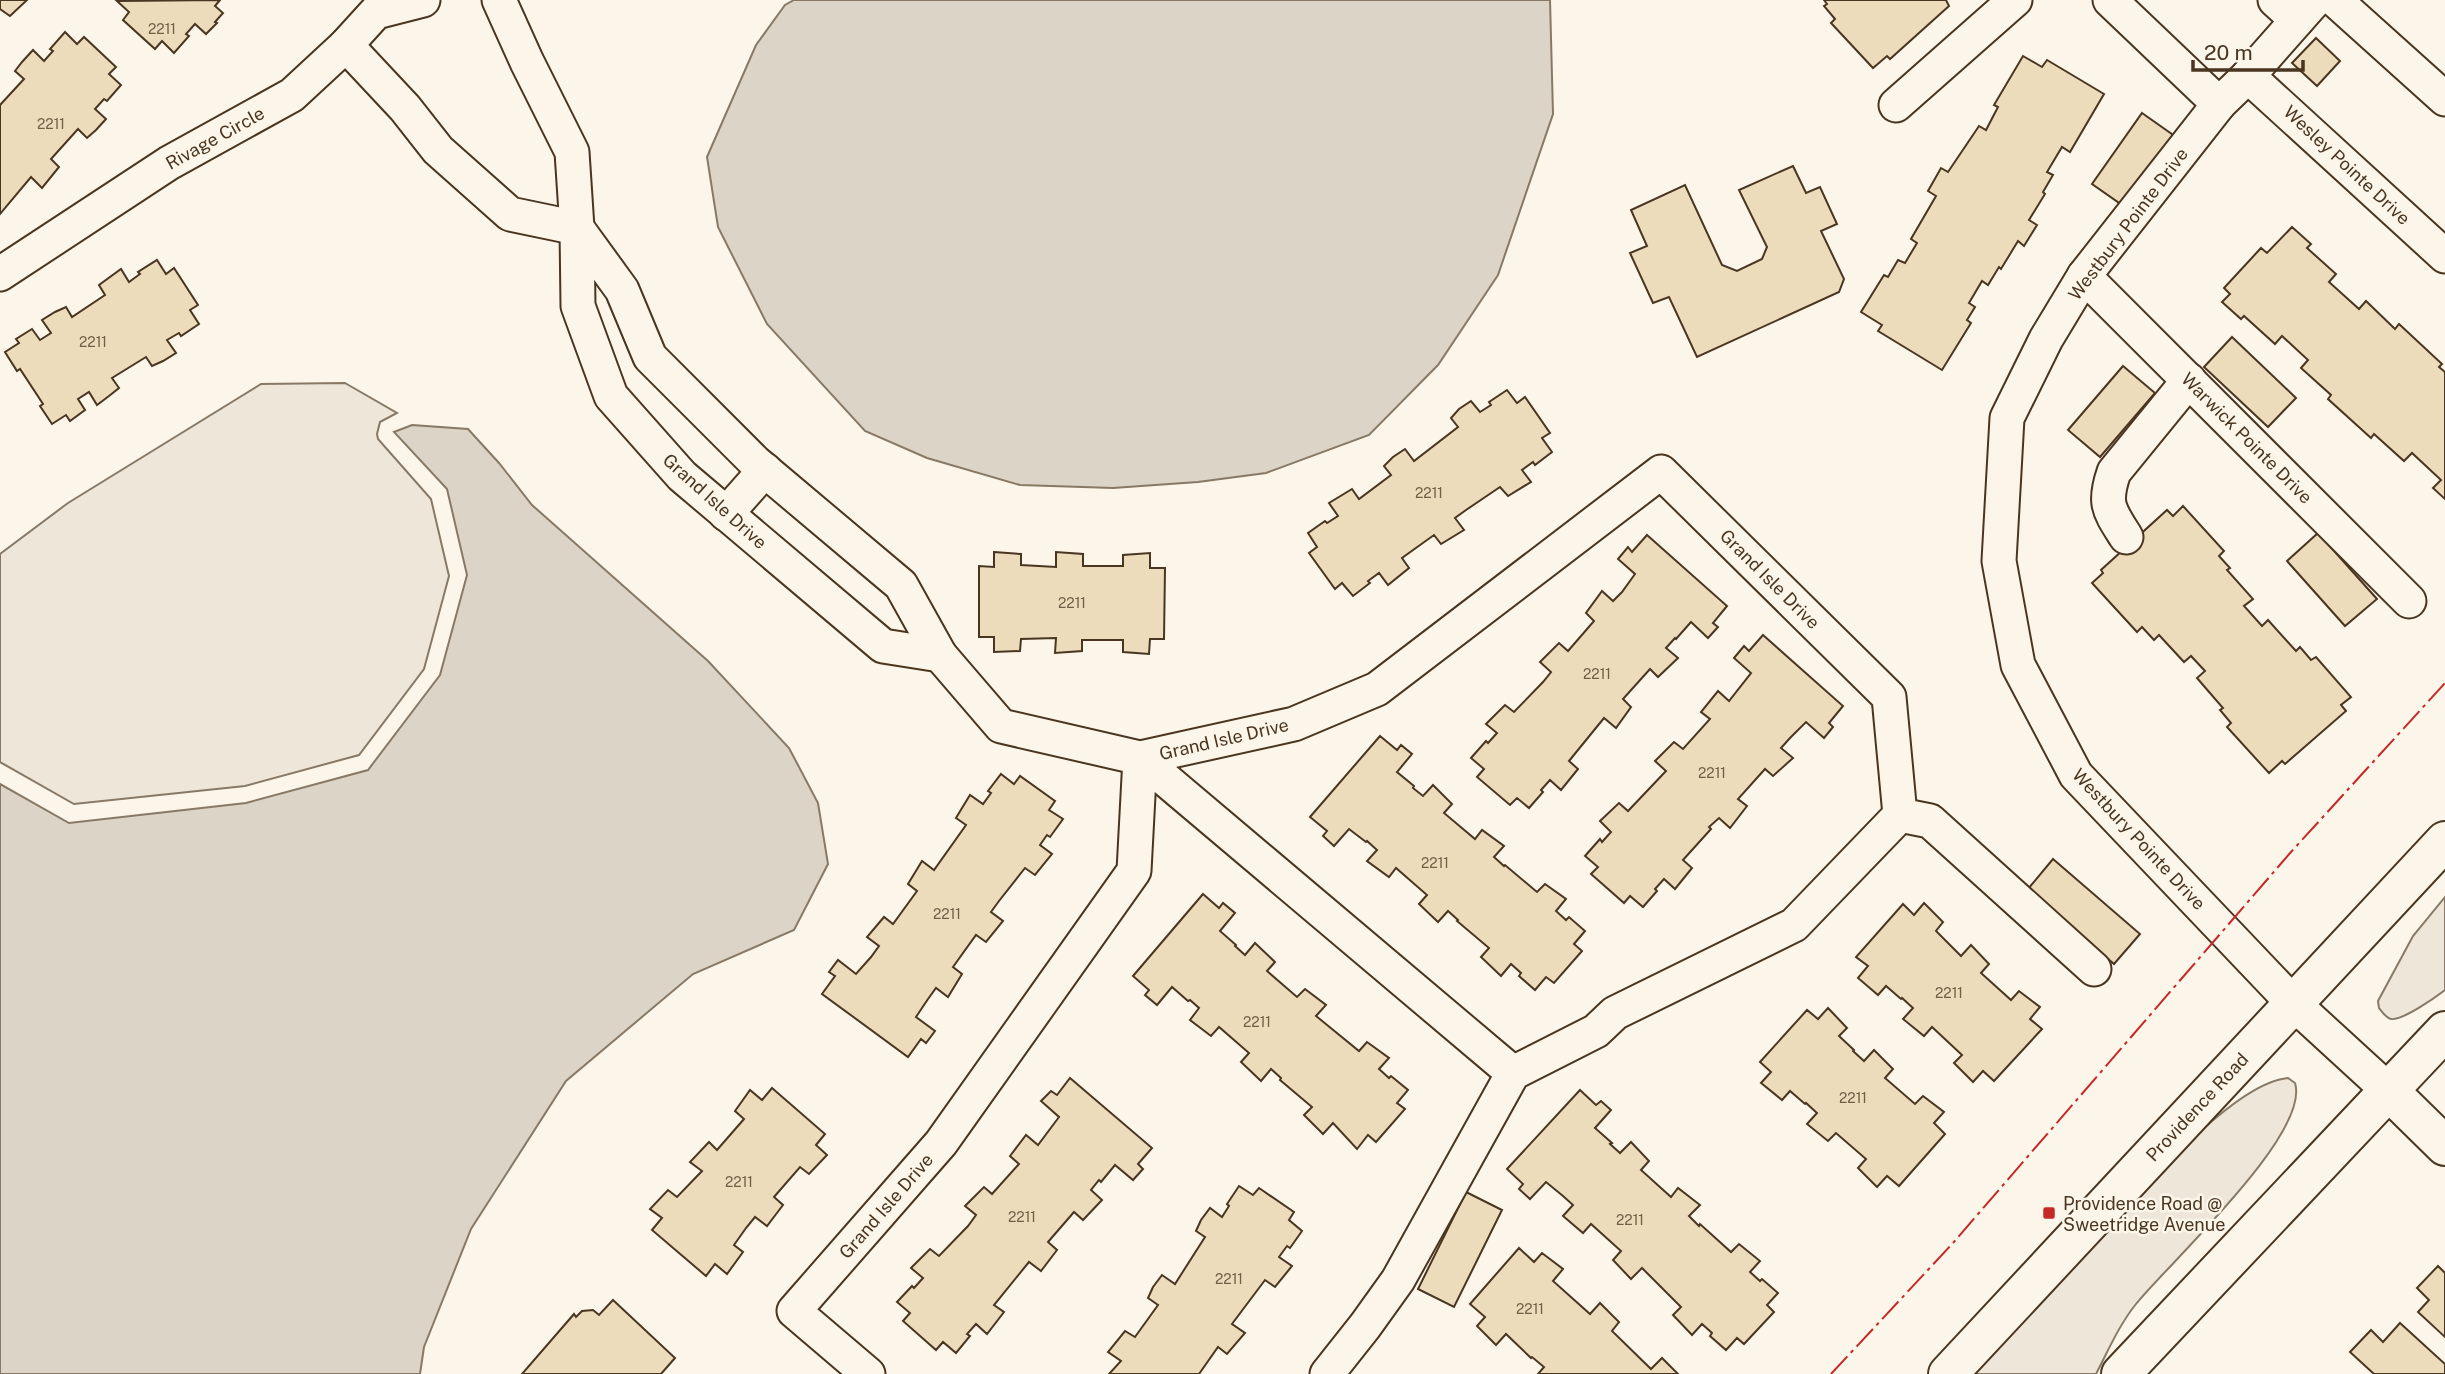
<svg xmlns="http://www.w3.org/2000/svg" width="2445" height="1374" viewBox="0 0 2445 1374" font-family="'Public Sans',sans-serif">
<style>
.green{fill:#ede6d9;stroke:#887966;stroke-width:2}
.water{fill:#dcd4c6;stroke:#887966;stroke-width:2}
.building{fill:#ecdcbc;stroke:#4a3520;stroke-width:2}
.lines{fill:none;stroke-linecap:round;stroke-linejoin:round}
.minor-casing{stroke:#4a3520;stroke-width:37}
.tertiary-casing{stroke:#4a3520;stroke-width:42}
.secondary-casing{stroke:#4a3520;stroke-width:42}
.minor{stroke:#fbf6e9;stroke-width:33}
.tertiary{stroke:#fbf6e9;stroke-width:38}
.secondary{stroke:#fbf6e9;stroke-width:38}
.power{stroke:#c62828;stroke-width:2;stroke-dasharray:24 5 3.5 5;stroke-linecap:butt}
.poi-dot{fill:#c62828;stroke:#fbf6e9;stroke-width:2.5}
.labels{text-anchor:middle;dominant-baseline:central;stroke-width:5;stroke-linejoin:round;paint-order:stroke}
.number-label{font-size:14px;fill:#725f47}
.street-label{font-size:18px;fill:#4a3520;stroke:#fbf6e9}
.poi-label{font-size:18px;fill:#4a3520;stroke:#fbf6e9;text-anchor:start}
</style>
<rect width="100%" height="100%" fill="#fbf6e9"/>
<g class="green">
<path d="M 345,383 L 397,413 L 380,422 L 377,434 L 378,439 L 431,499 L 449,576 L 424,669 L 359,755 L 245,786 L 74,804 L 0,762 L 0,554 L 68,503 L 261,384 Z"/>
<path d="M 2445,897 L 2445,990 C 2436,997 2402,1021 2391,1019 C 2386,1018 2382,1012 2379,1008 L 2378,1001 L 2413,936 Z"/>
<path d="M 2288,1078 L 2295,1083 C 2311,1134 2168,1264 2136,1304 C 2119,1325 2108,1351 2096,1374 L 1972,1374 L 2189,1142 C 2211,1121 2256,1081 2288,1078 Z"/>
</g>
<g class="water">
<path d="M 794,0 L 1550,0 L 1553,114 L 1498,275 L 1438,365 L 1369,435 L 1266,473 L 1198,482 L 1113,488 L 1020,485 L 927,458 L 865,431 L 767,324 L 718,227 L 707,157 L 756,45 L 785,5 Z"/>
<path d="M 412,425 L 468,429 L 499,463 L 532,505 L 708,661 L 789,748 L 818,803 L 828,864 L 794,930 L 693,974 L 566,1081 L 471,1229 L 424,1347 L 420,1374 L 0,1374 L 0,784 L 69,823 L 246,803 L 368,770 L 440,675 L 467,575 L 447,489 L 394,432 Z"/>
</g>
<g class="building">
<path d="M 0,0 L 27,0 L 10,16 L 0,9 Z"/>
<path d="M 220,0 L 215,6 L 223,13 L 215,22 L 217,23 L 206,34 L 195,24 L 186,34 L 189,36 L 174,53 L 162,41 L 155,49 L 123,20 L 129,12 L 117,1 Z"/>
<path d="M 1824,0 L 1946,0 L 1949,6 L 1890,59 L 1887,56 L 1873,68 L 1831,23 L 1835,19 L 1824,6 L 1827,4 Z"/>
<path d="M 65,32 L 77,44 L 84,37 L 116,67 L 109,74 L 121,85 L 107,101 L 104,99 L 95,109 L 106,119 L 96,130 L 87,138 L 78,129 L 51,159 L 59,167 L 42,188 L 31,177 L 0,214 L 0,105 L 24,79 L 15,71 L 22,62 L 33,50 L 44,61 L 53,51 L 50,49 Z"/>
<path d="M 2316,38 L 2340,61 L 2317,86 L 2292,63 Z"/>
<path d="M 2023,56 L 2042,67 L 2047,60 L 2104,94 L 2070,152 L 2062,147 L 2047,172 L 2053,175 L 2043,192 L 2045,194 L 2029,220 L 2037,225 L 2024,246 L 2018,241 L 2001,269 L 1999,267 L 1988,285 L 1982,281 L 1969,303 L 1975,307 L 1967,320 L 1971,323 L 1942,370 L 1878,331 L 1882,325 L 1861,312 L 1884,275 L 1888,277 L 1898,260 L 1905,263 L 1917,243 L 1911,239 L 1936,196 L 1928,191 L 1941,168 L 1948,172 L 1979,126 L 1986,130 L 1998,107 L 1994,105 Z"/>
<path d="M 2142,113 L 2176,137 L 2125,207 L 2092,184 Z"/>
<path d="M 1793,166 L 1806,193 L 1820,187 L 1837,224 L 1821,231 L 1844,279 L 1839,292 L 1697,357 L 1669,297 L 1653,303 L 1630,253 L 1647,246 L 1631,210 L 1685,185 L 1722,265 L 1737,271 L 1762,259 L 1767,247 L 1739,190 Z"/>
<path d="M 2292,227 L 2311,244 L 2307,248 L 2336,274 L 2329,282 L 2359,309 L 2366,301 L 2395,329 L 2399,324 L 2442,364 L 2439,367 L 2445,372 L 2445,499 L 2433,488 L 2441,480 L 2412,453 L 2404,461 L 2374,434 L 2371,438 L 2328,399 L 2331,395 L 2301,368 L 2308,360 L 2282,336 L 2275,344 L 2244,316 L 2241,319 L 2222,302 L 2230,294 L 2224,288 L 2261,248 L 2267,253 Z"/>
<path d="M 157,260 L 166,274 L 174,268 L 198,305 L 190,310 L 199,324 L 181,336 L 179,333 L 167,340 L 176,353 L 163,361 L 152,366 L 146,357 L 112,378 L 119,388 L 109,396 L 97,405 L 89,392 L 78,399 L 85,410 L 70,421 L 66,415 L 52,424 L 40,406 L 43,404 L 20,369 L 17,371 L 5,352 L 19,343 L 16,339 L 32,329 L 40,340 L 51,333 L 42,320 L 55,312 L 66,307 L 72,317 L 105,295 L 99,285 L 121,269 L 129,282 L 140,274 L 138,272 Z"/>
<path d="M 2232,337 L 2296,398 L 2268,427 L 2204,367 Z"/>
<path d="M 2123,366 L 2155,393 L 2100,457 L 2068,430 Z"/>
<path d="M 1507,390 L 1517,403 L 1525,397 L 1550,433 L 1542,438 L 1552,452 L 1535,465 L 1533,462 L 1522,470 L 1531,482 L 1508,496 L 1500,487 L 1466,510 L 1455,518 L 1464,530 L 1441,544 L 1434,535 L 1402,558 L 1409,568 L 1388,585 L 1379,573 L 1368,581 L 1370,583 L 1353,596 L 1342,583 L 1335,589 L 1309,553 L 1317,547 L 1308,533 L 1325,521 L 1327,523 L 1338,516 L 1329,503 L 1352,489 L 1359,499 L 1391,475 L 1384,466 L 1393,457 L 1405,449 L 1414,461 L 1458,427 L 1451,418 L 1459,409 L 1471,401 L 1480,412 L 1491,405 L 1489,402 Z"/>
<path d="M 2183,506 L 2224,551 L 2219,556 L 2230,568 L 2227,570 L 2253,599 L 2244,606 L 2262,626 L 2268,620 L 2296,651 L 2300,647 L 2311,660 L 2316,657 L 2351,697 L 2341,705 L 2346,711 L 2285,764 L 2282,761 L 2269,773 L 2227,727 L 2231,723 L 2220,710 L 2223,708 L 2197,678 L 2205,671 L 2191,656 L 2184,662 L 2159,635 L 2154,640 L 2142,627 L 2137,632 L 2092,583 L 2103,573 L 2101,570 L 2167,510 L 2173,516 Z"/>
<path d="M 2318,533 L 2377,599 L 2345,626 L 2287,561 Z"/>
<path d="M 1647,535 L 1727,606 L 1713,623 L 1718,627 L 1708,638 L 1691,622 L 1676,639 L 1675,638 L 1666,648 L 1678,658 L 1658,677 L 1650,669 L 1623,699 L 1631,707 L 1616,728 L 1604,718 L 1569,761 L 1578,769 L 1561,790 L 1550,780 L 1541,790 L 1543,792 L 1529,808 L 1517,798 L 1510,805 L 1477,777 L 1484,769 L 1471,758 L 1486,741 L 1488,743 L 1497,733 L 1486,724 L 1505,705 L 1514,712 L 1543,682 L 1551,672 L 1540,662 L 1559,643 L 1568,651 L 1594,621 L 1586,613 L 1602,591 L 1613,601 L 1622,592 L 1635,574 L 1618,559 L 1628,547 L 1632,552 Z"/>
<path d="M 994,552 L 1021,554 L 1021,565 L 1056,567 L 1056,552 L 1083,554 L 1083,566 L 1123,566 L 1123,555 L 1150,553 L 1150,568 L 1165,568 L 1164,639 L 1150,639 L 1149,654 L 1123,652 L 1123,640 L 1082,640 L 1082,651 L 1055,653 L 1056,638 L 1021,639 L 1020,651 L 994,652 L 994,637 L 979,637 L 979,566 L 994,567 Z"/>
<path d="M 1763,635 L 1843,706 L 1829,723 L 1833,727 L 1824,738 L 1806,722 L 1790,738 L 1781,748 L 1793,758 L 1773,776 L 1765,769 L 1738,799 L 1747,806 L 1730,828 L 1719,818 L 1709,827 L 1711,829 L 1683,860 L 1692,868 L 1675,889 L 1664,879 L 1655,889 L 1657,891 L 1643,907 L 1630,896 L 1624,903 L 1591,874 L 1598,867 L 1585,856 L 1600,839 L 1602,842 L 1611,832 L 1600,821 L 1619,803 L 1628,811 L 1666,771 L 1655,761 L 1674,742 L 1683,749 L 1710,719 L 1701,712 L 1718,691 L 1729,701 L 1751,673 L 1734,658 L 1744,646 L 1749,651 Z"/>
<path d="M 1380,736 L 1397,750 L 1401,745 L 1412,754 L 1397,772 L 1414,786 L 1413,788 L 1423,796 L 1433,785 L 1452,804 L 1444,813 L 1475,839 L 1482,830 L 1504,846 L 1494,857 L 1504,866 L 1505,865 L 1537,892 L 1545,884 L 1566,899 L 1556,911 L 1566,920 L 1569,917 L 1585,931 L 1574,944 L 1582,951 L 1554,983 L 1546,977 L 1535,990 L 1519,976 L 1521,973 L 1511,964 L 1501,976 L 1481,957 L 1489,948 L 1457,921 L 1458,920 L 1448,911 L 1438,922 L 1419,904 L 1427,895 L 1396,868 L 1389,877 L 1367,861 L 1377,850 L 1367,841 L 1366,842 L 1349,829 L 1334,846 L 1323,836 L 1327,831 L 1310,817 Z"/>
<path d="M 1001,774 L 1014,784 L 1020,776 L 1055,801 L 1049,810 L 1063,819 L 1050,837 L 1047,835 L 1040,845 L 1052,854 L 1035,875 L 1025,868 L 999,901 L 991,912 L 1003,921 L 986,942 L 976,935 L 953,967 L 962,974 L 948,997 L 936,988 L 928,999 L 916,1017 L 935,1031 L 926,1043 L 921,1039 L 908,1057 L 822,994 L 835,976 L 829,972 L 838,960 L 856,974 L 871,957 L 879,946 L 867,937 L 884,917 L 893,924 L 917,891 L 908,884 L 922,861 L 934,870 L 966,825 L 956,818 L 962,808 L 970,795 L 983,804 L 991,793 L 988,791 Z"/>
<path d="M 2053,859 L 2140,934 L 2114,964 L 2028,889 Z"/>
<path d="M 1203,894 L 1219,908 L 1223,903 L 1235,913 L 1220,931 L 1236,945 L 1235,946 L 1245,955 L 1255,943 L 1275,962 L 1267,971 L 1297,997 L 1305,989 L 1326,1005 L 1316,1016 L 1359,1051 L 1367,1042 L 1389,1058 L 1379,1069 L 1389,1078 L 1391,1076 L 1408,1090 L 1397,1103 L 1405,1109 L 1376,1142 L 1368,1135 L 1357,1149 L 1333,1123 L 1323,1134 L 1304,1115 L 1312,1107 L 1280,1080 L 1281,1078 L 1271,1069 L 1261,1081 L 1241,1062 L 1249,1053 L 1219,1027 L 1211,1036 L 1190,1020 L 1199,1008 L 1190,1000 L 1188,1001 L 1172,987 L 1157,1005 L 1145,995 L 1149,990 L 1133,976 Z"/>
<path d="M 1924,903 L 1943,922 L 1936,931 L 1961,956 L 1971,945 L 1989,964 L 1981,973 L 2011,1000 L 2019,991 L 2040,1007 L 2030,1019 L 2042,1029 L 1994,1081 L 1983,1071 L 1973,1082 L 1954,1063 L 1962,1055 L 1932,1027 L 1924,1036 L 1903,1019 L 1913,1008 L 1902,998 L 1901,999 L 1886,986 L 1878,995 L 1858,978 L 1868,966 L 1856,957 L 1903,904 L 1914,915 Z"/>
<path d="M 1828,1008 L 1847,1028 L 1839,1036 L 1854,1050 L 1853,1051 L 1864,1061 L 1874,1050 L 1893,1069 L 1885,1078 L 1915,1104 L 1923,1096 L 1944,1112 L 1934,1123 L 1945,1134 L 1899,1186 L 1887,1176 L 1877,1187 L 1858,1168 L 1866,1159 L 1836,1133 L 1828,1141 L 1807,1124 L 1817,1113 L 1806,1103 L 1805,1104 L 1790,1091 L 1782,1100 L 1761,1083 L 1771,1072 L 1760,1062 L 1807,1010 L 1818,1019 Z"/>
<path d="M 1070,1078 L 1152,1148 L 1138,1164 L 1143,1169 L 1133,1180 L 1115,1165 L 1101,1182 L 1099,1180 L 1091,1190 L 1102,1200 L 1083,1220 L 1074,1212 L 1048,1242 L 1057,1250 L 1041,1271 L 1029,1262 L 994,1305 L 1004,1312 L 987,1334 L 976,1324 L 967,1334 L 970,1336 L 956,1353 L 943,1342 L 936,1350 L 903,1321 L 910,1313 L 897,1302 L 912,1286 L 914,1288 L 923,1278 L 911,1268 L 930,1249 L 939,1256 L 968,1226 L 976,1215 L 965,1206 L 984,1187 L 992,1194 L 1019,1164 L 1010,1156 L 1026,1135 L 1038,1145 L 1059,1117 L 1041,1101 L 1051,1091 L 1057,1095 Z"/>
<path d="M 772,1088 L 825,1134 L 816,1145 L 827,1155 L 809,1174 L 800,1167 L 774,1197 L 783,1205 L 767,1226 L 755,1217 L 746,1228 L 734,1245 L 743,1252 L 727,1274 L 715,1264 L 706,1276 L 652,1230 L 662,1218 L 650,1209 L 668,1190 L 677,1197 L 702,1171 L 690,1162 L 709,1142 L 717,1150 L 744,1119 L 735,1111 L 750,1090 L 762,1100 Z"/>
<path d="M 1580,1090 L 1596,1105 L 1601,1101 L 1611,1110 L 1595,1128 L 1612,1143 L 1610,1144 L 1620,1153 L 1631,1142 L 1649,1161 L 1641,1170 L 1671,1197 L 1678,1188 L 1700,1205 L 1689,1216 L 1699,1226 L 1700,1224 L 1731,1252 L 1739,1244 L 1760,1261 L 1750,1272 L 1760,1281 L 1762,1279 L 1778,1293 L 1767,1305 L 1774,1312 L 1744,1344 L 1737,1338 L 1726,1350 L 1710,1336 L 1712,1333 L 1702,1324 L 1692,1335 L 1673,1315 L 1681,1307 L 1642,1268 L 1631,1279 L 1613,1260 L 1621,1251 L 1591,1224 L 1583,1233 L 1563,1216 L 1573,1205 L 1563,1196 L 1546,1182 L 1530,1199 L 1519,1189 L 1523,1184 L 1507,1169 Z"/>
<path d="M 1239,1186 L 1253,1195 L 1259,1188 L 1294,1212 L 1289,1220 L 1302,1231 L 1290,1248 L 1287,1246 L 1279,1257 L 1292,1266 L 1275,1287 L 1265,1280 L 1232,1324 L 1245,1333 L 1227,1354 L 1218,1347 L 1199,1374 L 1109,1374 L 1121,1361 L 1108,1352 L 1125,1331 L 1135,1337 L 1158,1305 L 1148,1298 L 1153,1287 L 1162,1275 L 1175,1284 L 1205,1237 L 1196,1231 L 1201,1220 L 1210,1208 L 1222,1217 L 1229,1206 L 1227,1204 Z"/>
<path d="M 1466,1192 L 1502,1210 L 1454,1307 L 1418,1289 Z"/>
<path d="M 1519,1248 L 1534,1262 L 1542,1253 L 1563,1269 L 1553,1281 L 1590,1314 L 1600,1303 L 1619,1322 L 1612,1331 L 1651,1369 L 1662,1358 L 1678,1374 L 1538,1374 L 1544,1367 L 1532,1357 L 1531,1358 L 1506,1334 L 1496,1345 L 1477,1326 L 1485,1317 L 1470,1304 Z"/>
<path d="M 2438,1266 L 2445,1273 L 2445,1337 L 2418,1312 L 2429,1300 L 2417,1288 Z"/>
<path d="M 613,1300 L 675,1358 L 661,1374 L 522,1374 L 574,1314 L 576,1317 L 582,1311 L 593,1310 L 599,1315 Z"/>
<path d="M 2400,1323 L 2445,1364 L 2445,1374 L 2374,1374 L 2350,1352 L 2371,1330 L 2383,1342 Z"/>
</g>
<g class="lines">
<g class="minor-casing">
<g id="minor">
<path d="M 499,0 L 527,62 L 572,152 L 577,228 L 578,306 L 611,396 L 682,476 L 883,646 L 940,655"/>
<path d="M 2110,0 L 2219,104"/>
<path d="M 2275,0 L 2297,20"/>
<path d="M 2315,0 L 2248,76 L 2219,104 L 2084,276 L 2046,339 L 2007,418 L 1999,561 L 2018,665 L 2076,775 L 2293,1003 L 2389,1091"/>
<path d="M 2335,0 L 2445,99"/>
<path d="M 346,45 L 405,108 L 438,150 L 510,214 L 577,228"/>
<path d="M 2248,76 L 2445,256"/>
<path d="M 1896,105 L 2015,0"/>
<path d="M 577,228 L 622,290 L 650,357 L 755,462 L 901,585 L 940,655 L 1001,726 L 1140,758 L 1513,1073"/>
<path d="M 0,274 L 169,163 L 292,95 L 346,45 L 376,12 L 423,0"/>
<path d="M 2084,276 L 2409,601"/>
<path d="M 726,514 L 765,470"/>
<path d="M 2126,537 C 2109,510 2103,504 2114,472 L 2189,380"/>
<path d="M 1900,815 L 1930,821 L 2094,969"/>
<path d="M 868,1374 L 794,1311 L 941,1143 L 1134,871 L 1140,758 L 1294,724 L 1377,689 L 1661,472 L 1889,697 L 1900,815 L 1794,925 L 1615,1013 L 1596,1031 L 1513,1073 L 1398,1280 L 1365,1326 L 1327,1374"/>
</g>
</g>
<g class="tertiary-casing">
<path id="tertiary" d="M 2389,1091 L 2445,1146"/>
</g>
<g class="secondary-casing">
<g id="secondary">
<path d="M 1948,1374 L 2445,841"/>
<path d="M 2121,1374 L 2445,1031"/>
</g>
</g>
<use href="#minor" class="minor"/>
<use href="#tertiary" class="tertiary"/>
<use href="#secondary" class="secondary"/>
<path class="power" d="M 1831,1374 L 1953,1243 L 2291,852 L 2445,683"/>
</g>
<rect class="poi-dot" x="2042" y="1206" width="14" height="14" rx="3.5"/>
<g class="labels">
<g class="number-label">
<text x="162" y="29">2211</text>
<text x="51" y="124">2211</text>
<text x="93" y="342">2211</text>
<text x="1429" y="493">2211</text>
<text x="1072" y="603">2211</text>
<text x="1597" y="674">2211</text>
<text x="1712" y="773">2211</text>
<text x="1435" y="863">2211</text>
<text x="947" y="914">2211</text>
<text x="1949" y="993">2211</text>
<text x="1257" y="1022">2211</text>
<text x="1853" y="1098">2211</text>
<text x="739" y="1182">2211</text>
<text x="1022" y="1217">2211</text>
<text x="1630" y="1220">2211</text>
<text x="1229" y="1279">2211</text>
<text x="1530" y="1309">2211</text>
</g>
<g class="street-label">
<text transform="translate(215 138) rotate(-29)">Rivage Circle</text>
<text transform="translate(2347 165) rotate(43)">Wesley Pointe Drive</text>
<text transform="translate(2128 224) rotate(-53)">Westbury Pointe Drive</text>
<text transform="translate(2247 438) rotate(45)">Warwick Pointe Drive</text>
<text transform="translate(715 501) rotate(42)">Grand Isle Drive</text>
<text transform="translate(1770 579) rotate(45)">Grand Isle Drive</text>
<text transform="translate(1224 739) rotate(-13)">Grand Isle Drive</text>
<text transform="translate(2139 839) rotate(47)">Westbury Pointe Drive</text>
<text transform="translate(2197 1107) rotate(-47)">Providence Road</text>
<text transform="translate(886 1206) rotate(-49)">Grand Isle Drive</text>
</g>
<g class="poi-label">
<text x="2063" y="1203">Providence Road @<tspan x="2063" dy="21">Sweetridge Avenue</tspan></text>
</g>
</g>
<path d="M2193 60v10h110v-10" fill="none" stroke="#4a3520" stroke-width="3.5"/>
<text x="2204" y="60" font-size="21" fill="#4a3520" stroke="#fbf6e9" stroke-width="5" paint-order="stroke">20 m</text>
</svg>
